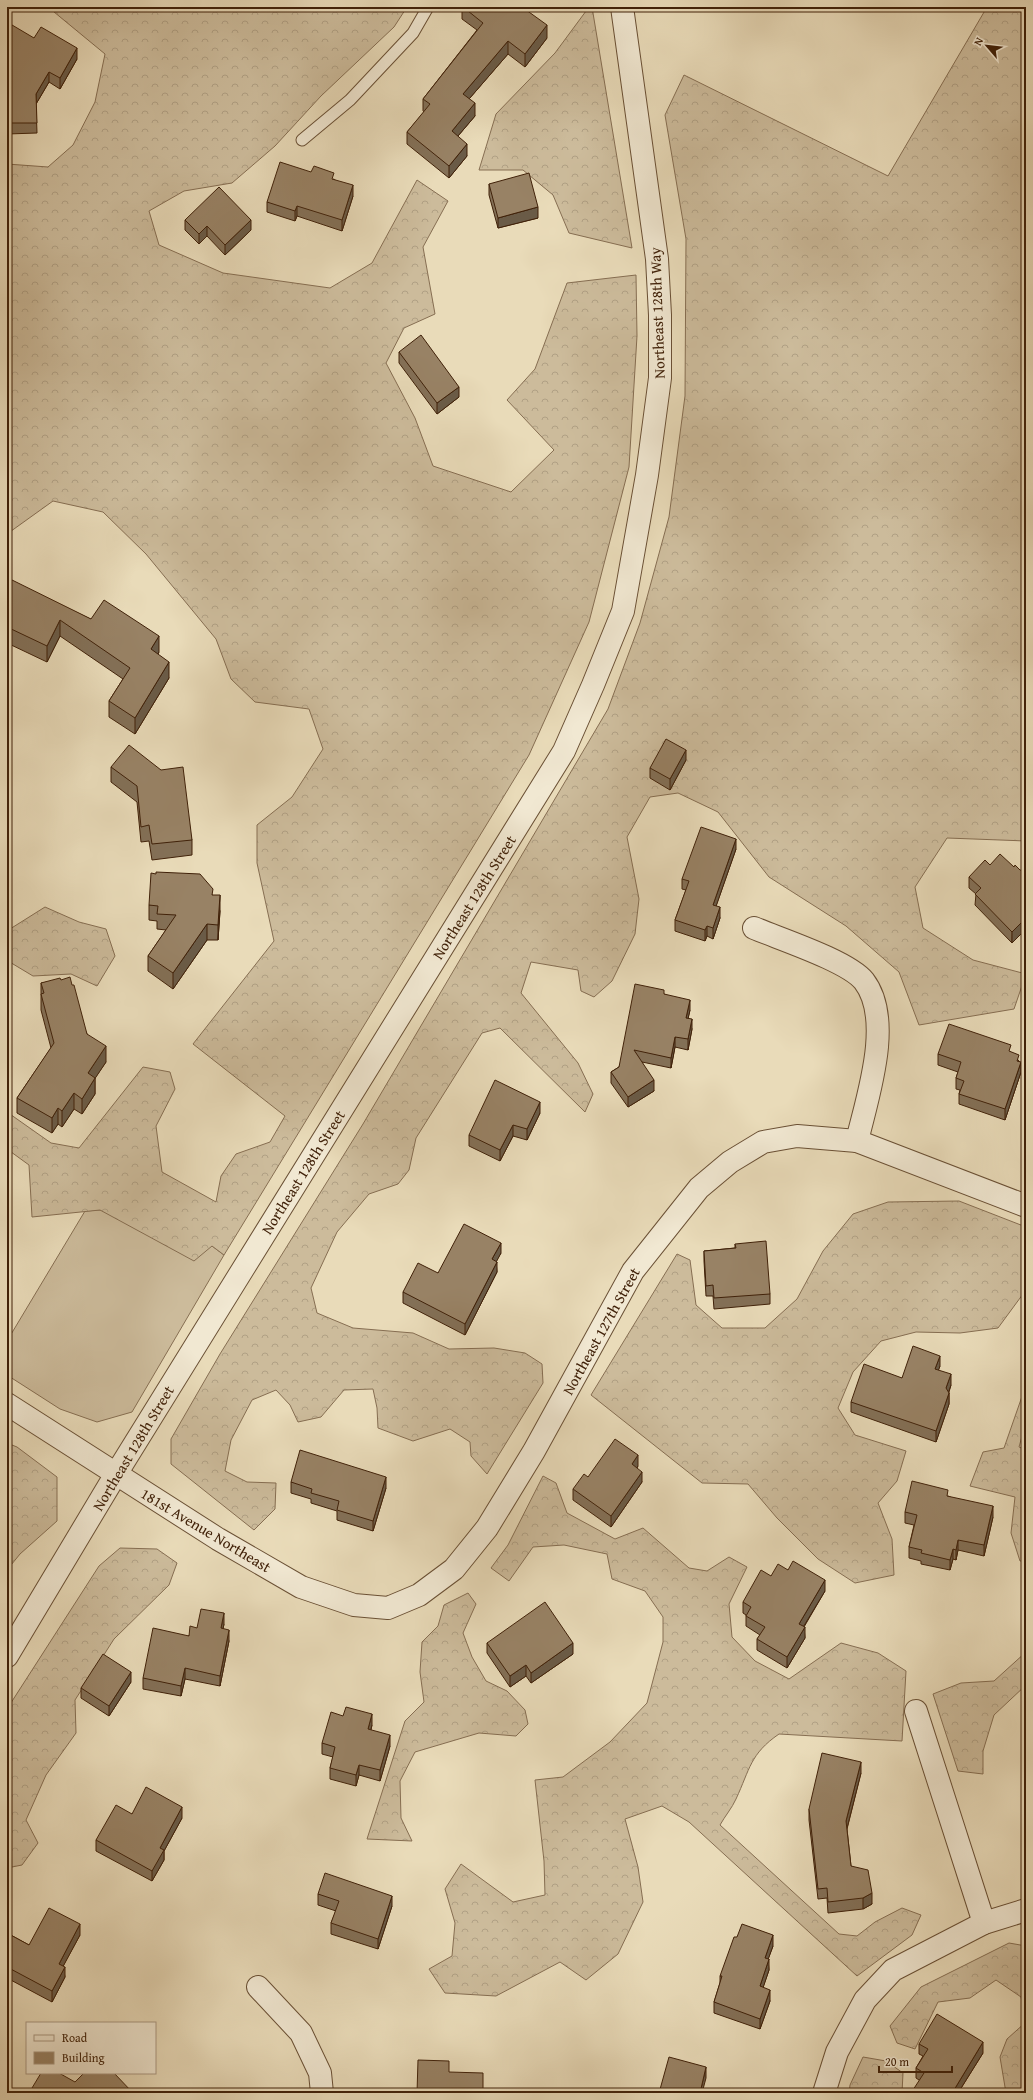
<svg xmlns="http://www.w3.org/2000/svg" width="1033" height="2100" viewBox="0 0 1033 2100" font-family="'Gentium Book Plus',serif">
<style>
.grass{fill:#ccbb9b;stroke:#866e52}
.forest{fill:url(#forest-crowns);stroke:#866e52}
.lines{fill:none;stroke-linecap:round;stroke-linejoin:round}
.service-casing{stroke:#6a5035;stroke-width:13}
.minor-casing{stroke:#6a5035;stroke-width:24}
.tertiary-casing{stroke:#6a5035;stroke-width:24}
.service{stroke:#f1e8d2;stroke-width:11}
.minor{stroke:#f1e8d2;stroke-width:22}
.tertiary{stroke:#f1e8d2;stroke-width:22}
.wall{fill:#837057;stroke:#402109}
.shaded-wall{fill:#6a5b47;stroke:#402109}
.building{fill:#988265;stroke:#402109}
.labels{text-anchor:middle;dominant-baseline:central;stroke-width:3;stroke-linejoin:round;paint-order:stroke}
.street-label{font-size:15px;fill:#402109;stroke:#f1e8d2}
</style>
<defs>
<pattern id="forest-crowns" width="20" height="18" patternUnits="userSpaceOnUse"><rect width="20" height="18" fill="#ccbb9b"/><path d="M2 6a3 3 0 1 1 6 0M12 15a3 3 0 1 1 6 0" fill="none" stroke="#b0a084"/></pattern>
</defs>
<rect width="100%" height="100%" fill="#e9dbb9"/>
<filter id="stains"><feTurbulence type="fractalNoise" baseFrequency=".005" numOctaves="4"/><feColorMatrix values="0 0 0 0 .2 0 0 0 0 .09 0 0 0 0 .02 0 0 0 .5 -.17"/></filter>
<radialGradient id="worn" r=".72"><stop offset=".6" stop-color="#630" stop-opacity="0"/><stop offset="1" stop-color="#630" stop-opacity=".3"/></radialGradient>
<path class="grass" d="M 100,1210 L 212,1246 L 224,1255 L 132,1412 L 97,1422 L 60,1409 L 7,1375 L 7,1341 L 85,1211 Z"/>
<g class="forest">
<path d="M 48,7 L 407,7 L 394,27 L 321,96 L 275,146 L 232,183 L 184,191 L 149,211 L 159,245 L 223,273 L 330,288 L 372,263 L 417,180 L 448,201 L 423,247 L 435,314 L 404,328 L 386,363 L 415,418 L 433,466 L 511,492 L 554,450 L 507,400 L 535,369 L 567,283 L 636,275 L 637,336 L 629,467 L 589,622 L 529,755 L 224,1255 L 212,1246 L 194,1261 L 100,1210 L 32,1217 L 29,1165 L 7,1149 L 7,1112 L 51,1143 L 79,1148 L 143,1067 L 170,1072 L 175,1089 L 156,1126 L 162,1172 L 216,1202 L 221,1176 L 236,1154 L 270,1142 L 285,1116 L 193,1044 L 274,941 L 257,863 L 257,825 L 292,797 L 323,749 L 309,709 L 255,702 L 231,679 L 216,639 L 146,554 L 103,512 L 53,501 L 7,534 L 7,164 L 48,167 L 73,145 L 95,102 L 105,54 Z"/>
<path d="M 589,7 L 592,7 L 632,248 L 569,233 L 553,195 L 523,170 L 479,170 L 496,114 L 555,53 Z"/>
<path d="M 987,7 L 1026,7 L 1026,841 L 947,838 L 915,887 L 923,928 L 973,960 L 1026,974 L 1014,1009 L 919,1025 L 899,972 L 846,926 L 769,877 L 718,812 L 678,793 L 650,797 L 627,837 L 639,899 L 635,934 L 612,981 L 594,997 L 581,991 L 578,970 L 531,962 L 521,993 L 578,1063 L 593,1094 L 585,1112 L 500,1028 L 482,1033 L 416,1138 L 409,1170 L 398,1184 L 369,1194 L 337,1232 L 311,1288 L 317,1313 L 353,1328 L 413,1333 L 449,1349 L 494,1348 L 525,1353 L 542,1364 L 543,1383 L 487,1474 L 471,1456 L 470,1442 L 450,1429 L 413,1441 L 378,1428 L 377,1408 L 373,1389 L 344,1390 L 321,1417 L 298,1422 L 290,1405 L 276,1390 L 252,1400 L 231,1440 L 225,1471 L 247,1482 L 276,1483 L 275,1509 L 254,1530 L 171,1464 L 171,1439 L 220,1354 L 363,1124 L 608,709 L 640,623 L 669,517 L 685,396 L 686,239 L 665,115 L 684,75 L 888,176 Z"/>
<path d="M 45,907 L 79,922 L 106,929 L 115,956 L 97,986 L 71,974 L 33,976 L 8,961 L 10,929 Z"/>
<path d="M 959,1201 L 1026,1227 L 1023,1294 L 998,1328 L 960,1333 L 916,1332 L 881,1341 L 853,1372 L 838,1408 L 855,1435 L 906,1451 L 897,1481 L 878,1503 L 892,1539 L 894,1575 L 855,1583 L 818,1559 L 777,1518 L 748,1484 L 702,1483 L 591,1395 L 677,1254 L 690,1260 L 696,1305 L 722,1328 L 765,1328 L 797,1299 L 823,1251 L 853,1214 L 888,1202 Z"/>
<path d="M 1026,1385 L 1026,1422 L 1019,1447 L 1026,1450 L 1026,1561 L 1020,1561 L 1011,1533 L 1015,1497 L 970,1486 L 983,1452 L 1004,1448 Z"/>
<path d="M 7,1443 L 17,1447 L 57,1477 L 57,1521 L 20,1554 L 7,1570 Z"/>
<path d="M 543,1476 L 556,1483 L 567,1513 L 615,1539 L 643,1528 L 689,1568 L 707,1571 L 729,1557 L 747,1567 L 729,1604 L 732,1637 L 755,1661 L 789,1679 L 841,1643 L 878,1653 L 906,1671 L 902,1741 L 779,1734 C 750,1754 750,1769 736,1799 C 732,1808 725,1816 720,1825 L 839,1934 L 857,1936 L 875,1922 L 902,1908 L 921,1915 L 912,1935 L 857,1976 L 689,1822 L 662,1806 L 625,1819 L 638,1867 L 643,1902 L 618,1954 L 586,1980 L 560,1962 L 496,1996 L 445,1993 L 429,1969 L 452,1956 L 455,1923 L 445,1889 L 461,1864 L 513,1902 L 545,1895 L 544,1861 L 535,1780 L 563,1777 L 610,1742 L 647,1703 L 663,1642 L 663,1617 L 645,1591 L 612,1579 L 607,1554 L 564,1545 L 533,1547 L 509,1581 L 491,1568 L 508,1545 Z"/>
<path d="M 120,1548 L 157,1549 L 177,1563 L 169,1585 L 114,1639 L 75,1700 L 76,1733 L 46,1775 L 26,1820 L 38,1843 L 22,1865 L 7,1868 L 7,1709 L 99,1566 Z"/>
<path d="M 468,1593 L 476,1604 L 463,1633 L 472,1657 L 486,1681 L 507,1691 L 525,1710 L 528,1724 L 516,1736 L 479,1733 L 415,1752 L 400,1781 L 401,1818 L 412,1841 L 367,1839 L 405,1721 L 424,1702 L 420,1672 L 422,1642 L 438,1626 L 444,1605 Z"/>
<path d="M 1026,1652 L 1026,1685 L 994,1715 L 983,1751 L 983,1774 L 958,1771 L 933,1694 L 961,1683 L 994,1681 Z"/>
<path d="M 1009,1943 L 1026,1946 L 1026,2018 L 1021,1997 L 996,1980 L 970,1998 L 938,2002 L 915,2049 L 897,2043 L 890,2026 L 921,1987 Z"/>
<path d="M 1026,2022 L 1026,2093 L 1006,2093 L 1000,2057 L 1007,2039 Z"/>
<path d="M 863,2057 L 886,2061 L 903,2073 L 902,2093 L 849,2093 L 850,2085 Z"/>
</g>
<g class="lines">
<g class="service-casing">
<path id="service" d="M 302,140 L 350,100 L 413,33 L 428,7"/>
</g>
<g class="minor-casing">
<g id="minor">
<path d="M 754,928 C 780,939 848,961 864,981 C 894,1020 867,1098 857,1141"/>
<path d="M 7,1404 L 218,1539 L 301,1587 L 354,1605 L 388,1608 L 419,1595 L 454,1569 L 487,1528 L 534,1451 L 633,1271 L 699,1188 L 730,1162 L 763,1142 L 797,1136 L 857,1141 L 1026,1206"/>
<path d="M 916,1711 L 984,1923"/>
<path d="M 258,1987 L 301,2033 L 320,2073 L 322,2093"/>
<path d="M 824,2093 L 837,2052 L 865,2000 L 893,1970 L 984,1923 L 1026,1910"/>
</g>
</g>
<g class="tertiary-casing">
<path id="tertiary" d="M 7,1656 L 116,1474 L 564,751 L 593,685 L 623,611 L 647,475 L 660,378 L 660,315 L 657,259 L 622,7"/>
</g>
<use href="#service" class="service"/>
<use href="#minor" class="minor"/>
<use href="#tertiary" class="tertiary"/>
</g>
<g class="wall">
<path d="M 462,7 L 547,38 L 525,67 L 508,54 L 469,99 L 475,116 L 458,136 L 467,156 L 449,178 L 407,144 L 407,132 L 424,112 L 423,111 L 423,99 L 477,30 L 462,19 Z"/>
<path d="M 34,38 L 77,59 L 60,89 L 49,82 L 36,104 L 37,133 L 7,134 L 7,117 Z"/>
<path d="M 334,179 L 353,196 L 342,231 L 297,216 L 295,221 L 267,212 L 267,202 Z"/>
<path d="M 489,184 L 538,218 L 498,228 L 489,195 Z"/>
<path d="M 185,220 L 251,230 L 225,255 L 207,236 L 199,244 L 185,230 Z"/>
<path d="M 399,352 L 459,397 L 437,414 L 399,363 Z"/>
<path d="M 7,579 L 159,652 L 158,654 L 169,678 L 135,734 L 109,717 L 109,701 L 123,679 L 60,636 L 47,662 L 7,643 Z"/>
<path d="M 686,760 L 670,790 L 650,778 L 650,768 Z"/>
<path d="M 111,767 L 161,770 L 192,840 L 192,855 L 152,860 L 149,841 L 141,842 L 137,802 L 111,782 Z"/>
<path d="M 736,849 L 716,906 L 720,918 L 713,939 L 707,936 L 705,941 L 675,931 L 675,920 L 686,890 L 682,889 L 682,879 Z"/>
<path d="M 990,865 L 1014,867 L 1012,943 L 975,905 L 976,894 L 969,888 L 969,877 Z"/>
<path d="M 213,895 L 220,911 L 218,940 L 207,940 L 173,989 L 148,971 L 148,956 L 166,930 L 157,929 L 157,921 L 149,920 L 149,905 Z"/>
<path d="M 61,980 L 87,1034 L 106,1062 L 95,1078 L 95,1094 L 82,1114 L 74,1109 L 62,1127 L 58,1124 L 52,1133 L 17,1113 L 17,1098 L 51,1048 L 41,1010 L 41,983 Z"/>
<path d="M 664,994 L 690,1010 L 688,1018 L 692,1029 L 688,1050 L 675,1047 L 671,1068 L 642,1062 L 654,1091 L 628,1107 L 611,1083 L 611,1072 L 619,1067 Z"/>
<path d="M 1011,1052 L 1019,1061 L 1021,1072 L 1005,1120 L 959,1104 L 959,1094 L 960,1090 L 956,1089 L 956,1078 L 958,1072 L 938,1065 L 938,1054 Z"/>
<path d="M 540,1113 L 527,1140 L 513,1136 L 500,1161 L 469,1146 L 469,1135 Z"/>
<path d="M 735,1244 L 770,1294 L 770,1304 L 714,1309 L 713,1296 L 706,1296 L 704,1261 L 704,1251 L 735,1248 Z"/>
<path d="M 501,1253 L 496,1261 L 497,1272 L 465,1335 L 403,1303 L 403,1292 L 438,1273 Z"/>
<path d="M 940,1366 L 938,1370 L 951,1385 L 949,1392 L 949,1404 L 936,1442 L 851,1412 L 851,1402 L 902,1378 Z"/>
<path d="M 638,1466 L 637,1468 L 642,1482 L 611,1527 L 573,1500 L 573,1489 L 588,1477 Z"/>
<path d="M 291,1482 L 386,1488 L 373,1531 L 337,1520 L 337,1511 L 311,1503 L 311,1499 L 291,1493 Z"/>
<path d="M 948,1496 L 993,1517 L 984,1556 L 958,1550 L 956,1560 L 953,1559 L 950,1570 L 921,1564 L 921,1561 L 909,1558 L 909,1547 L 914,1525 L 905,1523 L 905,1512 Z"/>
<path d="M 788,1570 L 825,1591 L 804,1627 L 805,1638 L 787,1668 L 757,1650 L 757,1639 L 760,1635 L 746,1626 L 746,1615 L 743,1613 L 743,1602 L 771,1576 Z"/>
<path d="M 224,1624 L 223,1629 L 229,1641 L 220,1686 L 185,1679 L 181,1696 L 143,1689 L 143,1678 L 197,1628 Z"/>
<path d="M 487,1643 L 573,1654 L 531,1683 L 526,1676 L 510,1687 L 487,1653 Z"/>
<path d="M 131,1682 L 109,1716 L 81,1698 L 81,1688 Z"/>
<path d="M 372,1725 L 371,1730 L 390,1746 L 380,1781 L 359,1775 L 356,1786 L 330,1779 L 330,1768 L 333,1757 L 322,1754 L 322,1743 Z"/>
<path d="M 861,1773 L 847,1829 L 851,1866 L 872,1904 L 863,1909 L 828,1913 L 827,1898 L 818,1899 L 809,1820 L 809,1809 Z"/>
<path d="M 132,1814 L 182,1818 L 164,1851 L 164,1860 L 152,1881 L 96,1851 L 96,1840 Z"/>
<path d="M 318,1894 L 392,1906 L 378,1949 L 331,1934 L 331,1923 L 336,1911 L 318,1905 Z"/>
<path d="M 7,1933 L 29,1945 L 80,1935 L 63,1966 L 65,1977 L 52,2002 L 7,1978 Z"/>
<path d="M 773,1946 L 768,1959 L 769,1970 L 763,1987 L 770,2001 L 760,2029 L 714,2013 L 714,2002 L 720,1983 L 720,1976 Z"/>
<path d="M 919,2044 L 983,2053 L 958,2093 L 919,2080 L 916,2078 L 916,2068 L 923,2056 L 919,2054 Z"/>
</g>
<g class="shaded-wall">
<path d="M 547,25 L 547,38 L 525,67 L 525,54 Z"/>
<path d="M 508,41 L 508,54 L 463,106 L 463,94 Z"/>
<path d="M 77,48 L 77,59 L 60,89 L 60,78 Z"/>
<path d="M 49,72 L 49,82 L 36,104 L 36,94 Z"/>
<path d="M 475,103 L 475,116 L 452,143 L 452,131 Z"/>
<path d="M 467,144 L 467,156 L 449,178 L 449,166 Z"/>
<path d="M 353,185 L 353,196 L 342,231 L 342,220 Z"/>
<path d="M 297,206 L 297,216 L 295,221 L 295,211 Z"/>
<path d="M 538,207 L 538,218 L 498,228 L 498,218 Z"/>
<path d="M 251,220 L 251,230 L 225,255 L 225,245 Z"/>
<path d="M 207,226 L 207,236 L 199,244 L 199,234 Z"/>
<path d="M 459,387 L 459,397 L 437,414 L 437,403 Z"/>
<path d="M 60,620 L 60,636 L 47,662 L 47,646 Z"/>
<path d="M 159,636 L 159,652 L 151,665 L 151,649 Z"/>
<path d="M 169,662 L 169,678 L 135,734 L 135,718 Z"/>
<path d="M 686,750 L 686,760 L 670,790 L 670,779 Z"/>
<path d="M 736,839 L 736,849 L 713,915 L 713,905 Z"/>
<path d="M 220,895 L 220,911 L 218,940 L 218,925 Z"/>
<path d="M 720,907 L 720,918 L 713,939 L 713,928 Z"/>
<path d="M 1026,918 L 1026,929 L 1012,943 L 1012,932 Z"/>
<path d="M 207,924 L 207,940 L 173,989 L 173,973 Z"/>
<path d="M 707,926 L 707,936 L 705,941 L 705,930 Z"/>
<path d="M 690,1000 L 690,1010 L 686,1028 L 686,1018 Z"/>
<path d="M 692,1019 L 692,1029 L 688,1050 L 688,1039 Z"/>
<path d="M 675,1037 L 675,1047 L 671,1068 L 671,1058 Z"/>
<path d="M 106,1046 L 106,1062 L 88,1089 L 88,1073 Z"/>
<path d="M 1021,1062 L 1021,1072 L 1005,1120 L 1005,1109 Z"/>
<path d="M 95,1078 L 95,1094 L 82,1114 L 82,1099 Z"/>
<path d="M 654,1080 L 654,1091 L 628,1107 L 628,1097 Z"/>
<path d="M 74,1093 L 74,1109 L 62,1127 L 62,1111 Z"/>
<path d="M 540,1102 L 540,1113 L 527,1140 L 527,1129 Z"/>
<path d="M 58,1108 L 58,1124 L 52,1133 L 52,1118 Z"/>
<path d="M 513,1125 L 513,1136 L 500,1161 L 500,1150 Z"/>
<path d="M 501,1243 L 501,1253 L 492,1270 L 492,1259 Z"/>
<path d="M 497,1262 L 497,1272 L 465,1335 L 465,1324 Z"/>
<path d="M 940,1356 L 940,1366 L 935,1380 L 935,1369 Z"/>
<path d="M 951,1374 L 951,1385 L 946,1399 L 946,1388 Z"/>
<path d="M 949,1393 L 949,1404 L 936,1442 L 936,1431 Z"/>
<path d="M 638,1455 L 638,1466 L 632,1475 L 632,1464 Z"/>
<path d="M 642,1472 L 642,1482 L 611,1527 L 611,1516 Z"/>
<path d="M 386,1477 L 386,1488 L 373,1531 L 373,1521 Z"/>
<path d="M 993,1506 L 993,1517 L 984,1556 L 984,1545 Z"/>
<path d="M 958,1540 L 958,1550 L 956,1560 L 956,1550 Z"/>
<path d="M 953,1549 L 953,1559 L 950,1570 L 950,1560 Z"/>
<path d="M 825,1580 L 825,1591 L 799,1634 L 799,1624 Z"/>
<path d="M 224,1613 L 224,1624 L 221,1639 L 221,1628 Z"/>
<path d="M 805,1627 L 805,1638 L 787,1668 L 787,1657 Z"/>
<path d="M 229,1630 L 229,1641 L 220,1686 L 220,1676 Z"/>
<path d="M 573,1643 L 573,1654 L 531,1683 L 531,1673 Z"/>
<path d="M 526,1665 L 526,1676 L 510,1687 L 510,1676 Z"/>
<path d="M 185,1668 L 185,1679 L 181,1696 L 181,1686 Z"/>
<path d="M 131,1672 L 131,1682 L 109,1716 L 109,1706 Z"/>
<path d="M 372,1714 L 372,1725 L 368,1740 L 368,1729 Z"/>
<path d="M 390,1735 L 390,1746 L 380,1781 L 380,1770 Z"/>
<path d="M 861,1762 L 861,1773 L 846,1832 L 846,1821 Z"/>
<path d="M 359,1765 L 359,1775 L 356,1786 L 356,1775 Z"/>
<path d="M 182,1807 L 182,1818 L 164,1851 L 164,1860 L 152,1881 L 152,1871 L 160,1848 Z"/>
<path d="M 872,1893 L 872,1904 L 863,1909 L 863,1898 Z"/>
<path d="M 392,1896 L 392,1906 L 378,1949 L 378,1939 Z"/>
<path d="M 80,1924 L 80,1935 L 59,1974 L 59,1964 Z"/>
<path d="M 773,1935 L 773,1946 L 765,1968 L 765,1958 Z"/>
<path d="M 769,1959 L 769,1970 L 760,1997 L 760,1986 Z"/>
<path d="M 65,1967 L 65,1977 L 52,2002 L 52,1991 Z"/>
<path d="M 770,1990 L 770,2001 L 760,2029 L 760,2019 Z"/>
<path d="M 983,2042 L 983,2053 L 958,2093 L 954,2090 Z"/>
<path d="M 706,2067 L 706,2078 L 702,2093 L 700,2093 Z"/>
</g>
<g class="building">
<path d="M 463,7 L 522,7 L 547,25 L 525,54 L 508,41 L 463,94 L 475,103 L 452,131 L 467,144 L 449,166 L 407,132 L 430,104 L 423,99 L 483,23 Z"/>
<path d="M 7,22 L 34,38 L 41,27 L 77,48 L 60,78 L 49,72 L 36,94 L 37,123 L 7,123 Z"/>
<path d="M 280,162 L 311,172 L 314,166 L 334,173 L 332,179 L 353,185 L 342,220 L 297,206 L 295,211 L 267,202 Z"/>
<path d="M 529,173 L 538,207 L 498,218 L 489,184 Z"/>
<path d="M 219,187 L 251,220 L 225,245 L 207,226 L 199,234 L 185,220 Z"/>
<path d="M 421,335 L 459,387 L 437,403 L 399,352 Z"/>
<path d="M 8,578 L 91,619 L 104,600 L 159,636 L 151,649 L 169,662 L 135,718 L 109,701 L 130,668 L 60,620 L 47,646 L 7,627 L 7,579 Z"/>
<path d="M 666,739 L 686,750 L 670,779 L 650,768 Z"/>
<path d="M 129,745 L 161,770 L 183,767 L 192,840 L 152,844 L 149,825 L 141,827 L 137,786 L 111,767 Z"/>
<path d="M 701,827 L 736,839 L 713,905 L 720,907 L 713,928 L 707,926 L 705,930 L 675,920 L 689,881 L 682,879 Z"/>
<path d="M 1000,854 L 1014,867 L 1015,865 L 1020,870 L 1026,871 L 1026,918 L 1012,932 L 975,894 L 981,888 L 969,877 L 985,860 L 990,865 Z"/>
<path d="M 156,872 L 200,874 L 213,889 L 212,895 L 220,895 L 218,925 L 207,924 L 173,973 L 148,956 L 176,915 L 157,914 L 158,906 L 149,905 L 151,873 L 156,874 Z"/>
<path d="M 70,977 L 72,985 L 74,985 L 87,1034 L 106,1046 L 88,1073 L 95,1078 L 82,1099 L 74,1093 L 62,1111 L 58,1108 L 52,1118 L 17,1098 L 54,1043 L 41,994 L 44,993 L 41,983 L 60,978 L 61,980 Z"/>
<path d="M 635,984 L 664,990 L 664,994 L 690,1000 L 686,1018 L 692,1019 L 688,1039 L 675,1037 L 671,1058 L 634,1050 L 654,1080 L 628,1097 L 611,1072 L 619,1067 Z"/>
<path d="M 949,1024 L 1011,1045 L 1009,1051 L 1019,1055 L 1017,1061 L 1021,1062 L 1005,1109 L 959,1094 L 964,1081 L 956,1078 L 961,1062 L 938,1054 Z"/>
<path d="M 495,1080 L 540,1102 L 527,1129 L 513,1125 L 500,1150 L 469,1135 Z"/>
<path d="M 464,1224 L 501,1243 L 492,1259 L 497,1262 L 465,1324 L 403,1292 L 418,1263 L 438,1273 Z"/>
<path d="M 766,1241 L 770,1294 L 714,1298 L 713,1285 L 706,1286 L 704,1251 L 736,1248 L 735,1244 Z"/>
<path d="M 913,1346 L 940,1356 L 935,1369 L 951,1374 L 946,1388 L 949,1393 L 936,1431 L 851,1402 L 864,1364 L 902,1378 Z"/>
<path d="M 615,1439 L 638,1455 L 632,1464 L 642,1472 L 611,1516 L 573,1489 L 584,1474 L 588,1477 Z"/>
<path d="M 300,1450 L 386,1477 L 373,1521 L 337,1510 L 339,1501 L 311,1493 L 312,1489 L 291,1482 Z"/>
<path d="M 912,1481 L 948,1490 L 947,1496 L 993,1506 L 984,1545 L 958,1540 L 956,1550 L 953,1549 L 950,1560 L 921,1553 L 922,1550 L 909,1547 L 917,1515 L 905,1512 Z"/>
<path d="M 793,1561 L 825,1580 L 799,1624 L 805,1627 L 787,1657 L 757,1639 L 765,1627 L 746,1616 L 751,1607 L 743,1602 L 761,1570 L 771,1576 L 778,1564 L 788,1570 Z"/>
<path d="M 545,1602 L 573,1643 L 531,1673 L 526,1665 L 510,1676 L 487,1643 Z"/>
<path d="M 201,1609 L 224,1613 L 221,1628 L 229,1630 L 220,1676 L 185,1668 L 181,1686 L 143,1678 L 153,1628 L 189,1636 L 190,1626 L 197,1628 Z"/>
<path d="M 103,1654 L 131,1672 L 109,1706 L 81,1688 Z"/>
<path d="M 346,1707 L 372,1714 L 368,1729 L 390,1735 L 380,1770 L 359,1765 L 356,1775 L 330,1768 L 335,1747 L 322,1743 L 331,1712 L 343,1716 Z"/>
<path d="M 822,1753 L 861,1762 L 846,1821 L 851,1866 L 868,1870 L 872,1893 L 863,1898 L 828,1902 L 827,1888 L 818,1889 L 809,1809 Z"/>
<path d="M 146,1787 L 182,1807 L 160,1848 L 164,1850 L 152,1871 L 96,1840 L 116,1805 L 132,1814 Z"/>
<path d="M 325,1873 L 392,1896 L 378,1939 L 331,1923 L 339,1901 L 318,1894 Z"/>
<path d="M 49,1908 L 80,1924 L 59,1964 L 65,1967 L 52,1991 L 7,1967 L 7,1933 L 29,1945 Z"/>
<path d="M 742,1924 L 773,1935 L 765,1958 L 769,1959 L 760,1986 L 770,1990 L 760,2019 L 714,2002 L 722,1976 L 720,1976 L 734,1937 L 737,1937 Z"/>
<path d="M 937,2014 L 983,2042 L 954,2090 L 959,2093 L 911,2093 L 924,2073 L 916,2068 L 928,2049 L 919,2044 Z"/>
<path d="M 669,2057 L 706,2067 L 700,2093 L 659,2093 Z"/>
<path d="M 418,2060 L 449,2061 L 449,2072 L 483,2073 L 483,2093 L 417,2093 Z"/>
<path d="M 41,2073 L 59,2073 L 75,2082 L 84,2073 L 114,2073 L 133,2093 L 29,2093 Z"/>
</g>
<g class="labels">
<g class="street-label">
<text transform="translate(657 313) rotate(-92)">Northeast 128th Way</text>
<text transform="translate(474 897) rotate(-58)">Northeast 128th Street</text>
<text transform="translate(303 1172) rotate(-58)">Northeast 128th Street</text>
<text transform="translate(601 1331) rotate(-61)">Northeast 127th Street</text>
<text transform="translate(133 1448) rotate(-59)">Northeast 128th Street</text>
<text transform="translate(206 1530) rotate(31)">181st Avenue Northeast</text>
</g>
</g>
<rect width="1033" height="2100" fill="none" stroke="#e9dbb9" stroke-width="24"/>
<rect x="8" y="8" width="1017" height="2084" fill="none" stroke="#402109" stroke-width="2"/>
<rect x="12" y="12" width="1009" height="2076" fill="none" stroke="#402109"/>
<rect x="26" y="2022" width="130" height="52" fill="#f1e8d2" stroke="#aa9882"/>
<rect x="34" y="2035" width="20" height="6" fill="#f1e8d2" stroke="#aa9882"/>
<text x="62" y="2042" font-size="12" fill="#402109">Road</text>
<rect x="34" y="2052" width="20" height="12" fill="#988265" stroke="#aa9882"/>
<text x="62" y="2062" font-size="12" fill="#402109">Building</text>
<g transform="translate(987 46) rotate(298)" stroke="#f1e8d2" stroke-width="3" paint-order="stroke">
<path d="M0-3L7 15L0 10L-7 15Z" fill="#402109"/>
<text y="-6" font-size="11" font-weight="bold" text-anchor="middle" fill="#402109">N</text>
</g>
<path d="M879 2066v6h73v-6" fill="none" stroke="#402109" stroke-width="2"/>
<text x="885" y="2066" font-size="12" fill="#402109" stroke="#f1e8d2" stroke-width="3" paint-order="stroke">20 m</text>
<rect width="100%" height="100%" filter="url(#stains)"/>
<rect width="100%" height="100%" fill="url(#worn)"/>
</svg>
